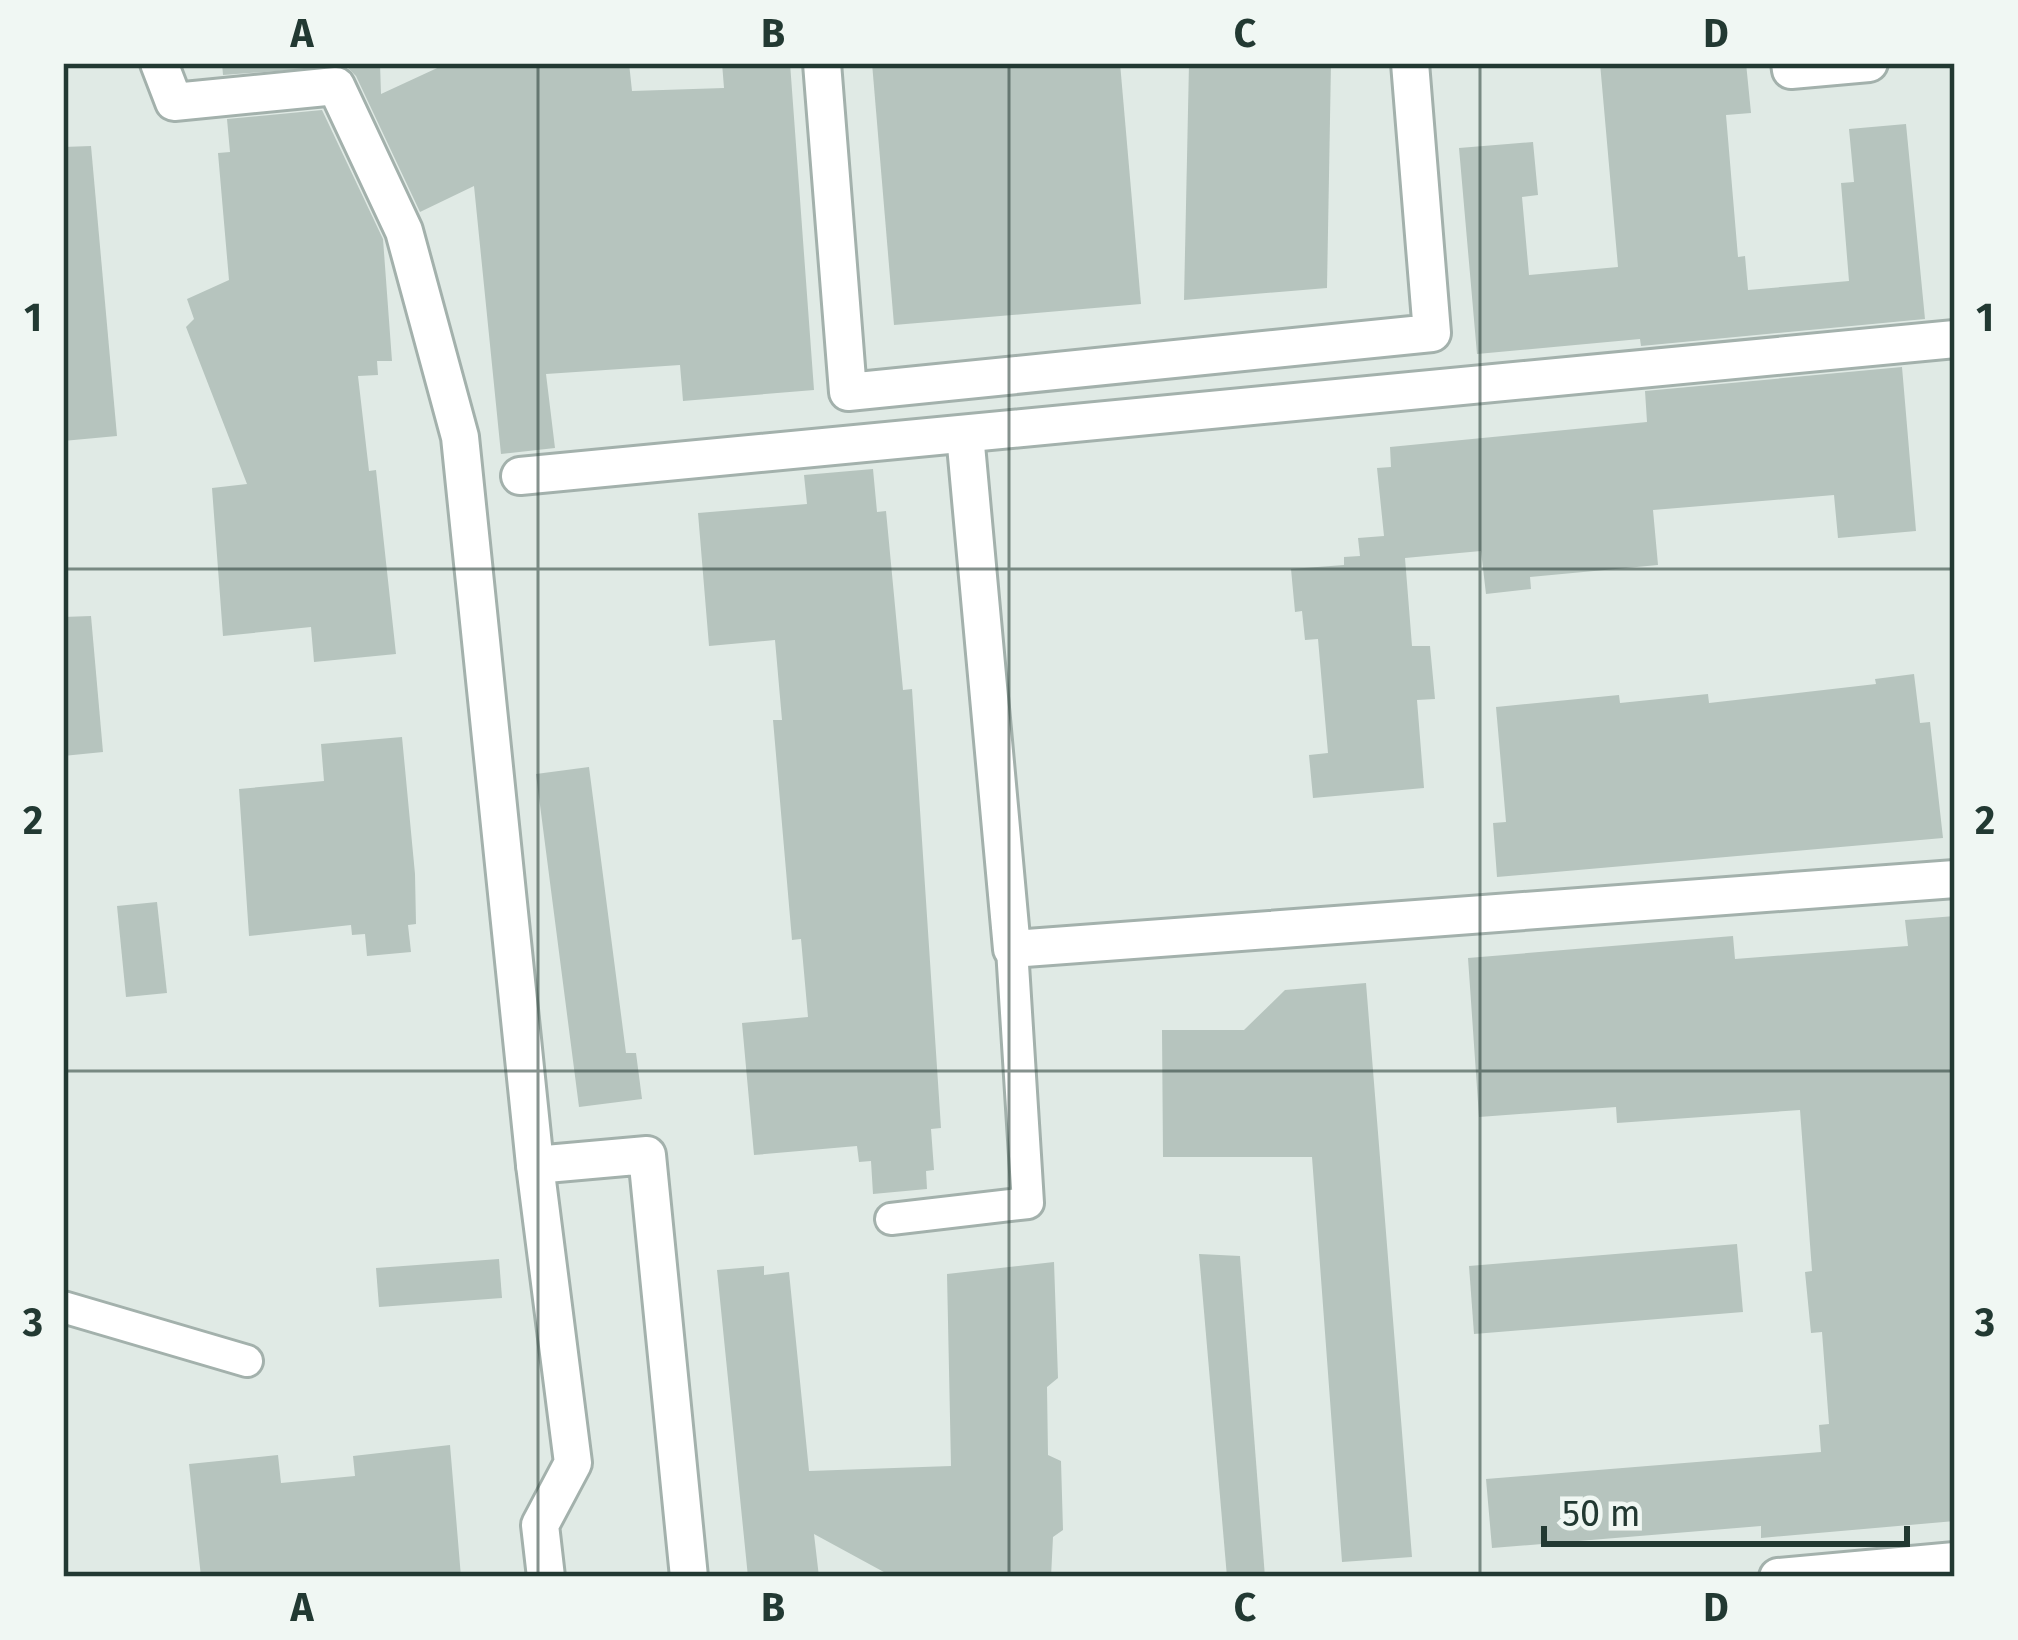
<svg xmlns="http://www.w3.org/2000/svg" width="2018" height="1640" viewBox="0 0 2018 1640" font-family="'Fira Sans',sans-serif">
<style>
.building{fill:#b6c4be}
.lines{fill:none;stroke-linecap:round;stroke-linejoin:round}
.service-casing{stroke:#a3b1ac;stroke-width:36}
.minor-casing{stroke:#a3b1ac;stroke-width:42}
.service{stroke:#fff;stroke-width:30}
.minor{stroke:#fff;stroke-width:36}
.grid{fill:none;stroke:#223932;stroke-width:3;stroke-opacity:0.55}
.neatline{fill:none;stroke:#223932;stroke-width:4.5}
.grid-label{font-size:39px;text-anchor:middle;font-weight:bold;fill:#223932}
</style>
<rect width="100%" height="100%" fill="#e0eae5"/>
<g class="building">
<path d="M 222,63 L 380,63 L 381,94 L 448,63 L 629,63 L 632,91 L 724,88 L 722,63 L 790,63 L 814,390 L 683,401 L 680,365 L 546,374 L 555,448 L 501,454 L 474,186 L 420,212 L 356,76 L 346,66 L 223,75 Z"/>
<path d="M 872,63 L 1120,63 L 1141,304 L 894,325 Z"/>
<path d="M 1189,63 L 1331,63 L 1327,288 L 1184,300 Z"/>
<path d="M 1600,63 L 1746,63 L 1751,113 L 1726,115 L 1738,257 L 1745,256 L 1748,290 L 1849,281 L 1841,183 L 1854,182 L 1849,129 L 1906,124 L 1925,319 L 1641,346 L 1640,339 L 1477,354 L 1459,148 L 1533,142 L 1538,195 L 1522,197 L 1529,275 L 1618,267 Z"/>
<path d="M 322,110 L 383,239 L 392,361 L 377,361 L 378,375 L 358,376 L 369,471 L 376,470 L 396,654 L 314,662 L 311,627 L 223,636 L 212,488 L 247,484 L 186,327 L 194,319 L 187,299 L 229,280 L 218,153 L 230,152 L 227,119 Z"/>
<path d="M 91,146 L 117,436 L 63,441 L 63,147 Z"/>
<path d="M 1902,367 L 1916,531 L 1838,538 L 1834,495 L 1653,510 L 1658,565 L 1530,577 L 1531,589 L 1486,594 L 1481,551 L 1405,558 L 1412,646 L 1430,646 L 1435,699 L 1417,700 L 1424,788 L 1313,798 L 1309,755 L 1328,753 L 1318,639 L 1305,640 L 1302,611 L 1295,612 L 1291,569 L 1344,565 L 1344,557 L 1360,556 L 1358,538 L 1384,536 L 1377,468 L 1391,467 L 1390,447 L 1647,422 L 1645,391 Z"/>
<path d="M 873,469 L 877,512 L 886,511 L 903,690 L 912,689 L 941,1128 L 931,1129 L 934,1170 L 926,1171 L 927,1189 L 873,1194 L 871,1161 L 859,1162 L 857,1146 L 754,1155 L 742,1023 L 808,1017 L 801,939 L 792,940 L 773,720 L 782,720 L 775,640 L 709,646 L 698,513 L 807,504 L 804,475 Z"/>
<path d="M 91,616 L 103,752 L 63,756 L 63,617 Z"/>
<path d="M 1914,674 L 1920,723 L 1930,722 L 1943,838 L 1497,877 L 1493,823 L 1506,822 L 1496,707 L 1619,695 L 1620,703 L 1708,694 L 1709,703 L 1876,684 L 1875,679 Z"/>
<path d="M 402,737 L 415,874 L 416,924 L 408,925 L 411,952 L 367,956 L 365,934 L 352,935 L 351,925 L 249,936 L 239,789 L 324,781 L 321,744 Z"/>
<path d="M 589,767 L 626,1053 L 636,1053 L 642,1099 L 579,1107 L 536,774 Z"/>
<path d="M 157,902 L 167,993 L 126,997 L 117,906 Z"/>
<path d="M 1955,916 L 1955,1521 L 1761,1538 L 1761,1526 L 1492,1548 L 1486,1479 L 1821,1452 L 1819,1425 L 1829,1424 L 1822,1332 L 1811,1333 L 1805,1272 L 1812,1271 L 1800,1110 L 1617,1123 L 1616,1107 L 1479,1117 L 1468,958 L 1733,936 L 1735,959 L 1908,946 L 1905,920 Z"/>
<path d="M 1366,983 L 1412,1557 L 1342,1562 L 1312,1157 L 1163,1157 L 1162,1030 L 1244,1030 L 1285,990 Z"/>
<path d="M 1737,1244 L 1743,1312 L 1474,1334 L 1469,1266 Z"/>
<path d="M 1199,1254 L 1240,1256 L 1265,1577 L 1227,1577 Z"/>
<path d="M 499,1259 L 502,1298 L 379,1307 L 376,1268 Z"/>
<path d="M 1054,1262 L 1058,1378 L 1047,1387 L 1048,1455 L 1061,1461 L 1063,1530 L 1053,1537 L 1051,1577 L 893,1577 L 814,1534 L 819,1577 L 748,1577 L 717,1270 L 764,1266 L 764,1275 L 789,1272 L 809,1471 L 951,1466 L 947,1274 Z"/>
<path d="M 450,1445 L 461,1577 L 201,1577 L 189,1464 L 278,1455 L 281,1483 L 355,1476 L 353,1456 Z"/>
</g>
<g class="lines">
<g class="service-casing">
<g id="service">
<path d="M 891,1219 L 1028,1203 L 1012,949"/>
<path d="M 63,1307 L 247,1361"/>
</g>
</g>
<g class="minor-casing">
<g id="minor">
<path d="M 159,63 L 174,102 L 336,86 L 404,231 L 460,437 L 535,1165 L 573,1463 L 540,1525 L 546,1577"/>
<path d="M 822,63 L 848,392 L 1432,333 L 1410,63"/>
<path d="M 1790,63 L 1791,70 L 1869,63"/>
<path d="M 965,434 L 1012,949 L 1955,879"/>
<path d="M 520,476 L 1955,339"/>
<path d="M 535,1165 L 647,1155 L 689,1577"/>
<path d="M 1778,1577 L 1955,1561"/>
</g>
</g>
<use href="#service" class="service"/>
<use href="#minor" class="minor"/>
</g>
<path class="grid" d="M 538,63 L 538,1577M 1009,63 L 1009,1577M 1480,63 L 1480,1577M 63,569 L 1955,569M 63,1071 L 1955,1071"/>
<rect width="2018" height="1640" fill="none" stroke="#f0f7f3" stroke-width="132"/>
<path d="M1544 1526v18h363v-18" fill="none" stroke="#223932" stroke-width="6"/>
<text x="1562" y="1526" font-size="36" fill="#223932" stroke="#f0f7f3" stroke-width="9" paint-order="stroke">50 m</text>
<rect x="66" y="66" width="1886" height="1508" class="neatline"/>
<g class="grid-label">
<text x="302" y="47">A</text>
<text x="773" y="47">B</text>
<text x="1245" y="47">C</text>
<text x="1716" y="47">D</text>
<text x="33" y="331">1</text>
<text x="1985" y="331">1</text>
<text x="33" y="834">2</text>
<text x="1985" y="834">2</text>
<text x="33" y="1336">3</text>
<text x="1985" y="1336">3</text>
<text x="302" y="1621">A</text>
<text x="773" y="1621">B</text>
<text x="1245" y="1621">C</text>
<text x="1716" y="1621">D</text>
</g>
</svg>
